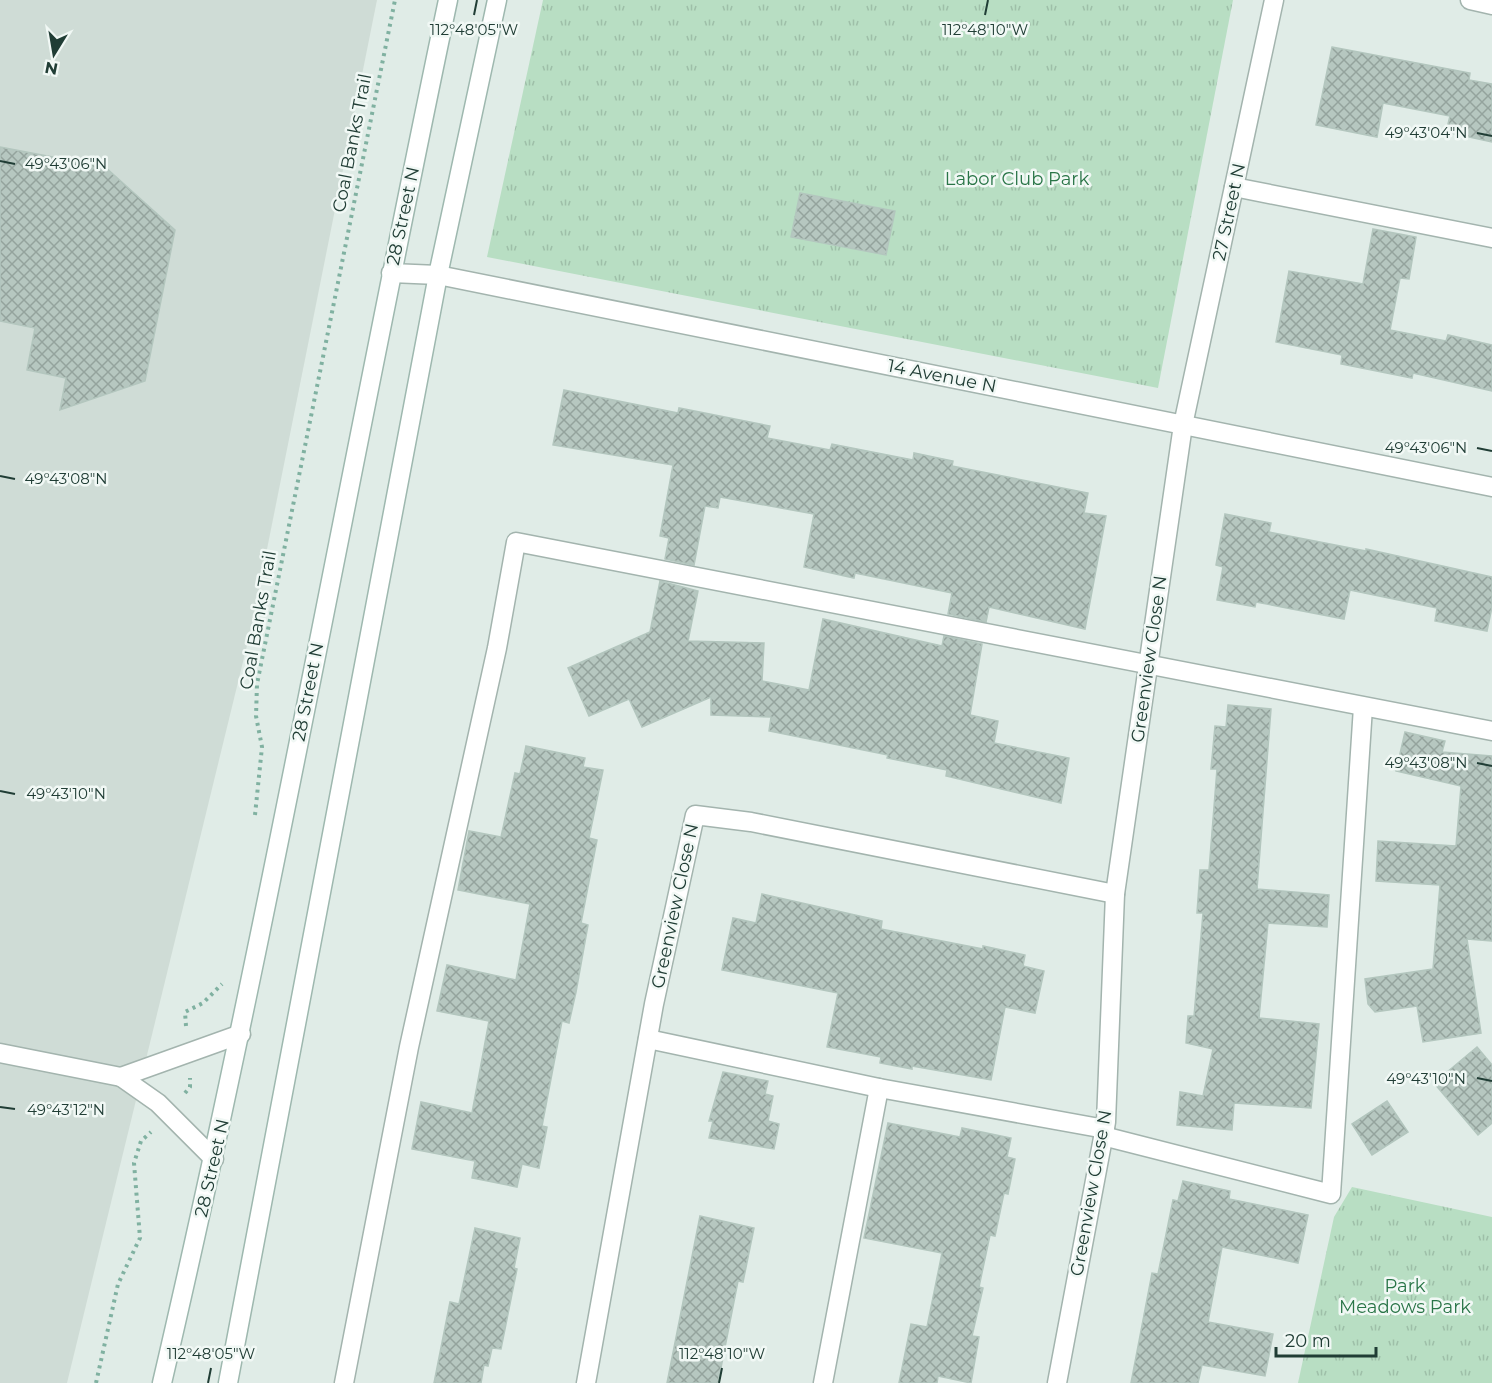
<svg xmlns="http://www.w3.org/2000/svg" width="1492" height="1383" viewBox="0 0 1492 1383" font-family="Montserrat,sans-serif">
<style>
.built{fill:#cfdcd6}
.park{fill:url(#park-tufts)}
.building{fill:url(#building-cross-hatch);stroke:#b3c6be;stroke-width:1.5}
.lines{fill:none;stroke-linecap:round;stroke-linejoin:round}
.service-casing{stroke:#a3b4ae;stroke-width:21}
.minor-casing{stroke:#a3b4ae;stroke-width:21}
.secondary-casing{stroke:#9eb8af;stroke-width:21}
.path{stroke:#80b1a1;stroke-width:4;stroke-dasharray:3 4.5;stroke-linecap:butt}
.service{stroke:#fff;stroke-width:18}
.minor{stroke:#fff;stroke-width:18}
.secondary{stroke:#fff;stroke-width:18}
.ticks{fill:none;stroke:#203d35;stroke-width:2}
.labels{text-anchor:middle;dominant-baseline:central;stroke-width:5;stroke-linejoin:round;paint-order:stroke}
.street-label{font-size:18px;fill:#203d35;stroke:#f1f8f5}
.park-label{font-size:18px;fill:#297547;stroke:#f1f8f5}
.ticks-label{font-size:15px;text-anchor:middle;fill:#203d35;stroke:#f1f8f5;stroke-width:5;stroke-linejoin:round;paint-order:stroke}
</style>
<defs>
<pattern id="park-tufts" width="24" height="20" patternUnits="userSpaceOnUse" patternTransform="scale(1.5)"><rect width="24" height="20" fill="#b8dec3"/><path d="M3 7l-1-3M5 7V3M7 7l1-3M15 17l-1-3M17 17v-4M19 17l1-3" fill="none" stroke="#9ebfa8"/></pattern>
<pattern id="building-cross-hatch" width="8" height="8" patternUnits="userSpaceOnUse" patternTransform="scale(1.5)"><rect width="8" height="8" fill="#b6c7c0"/><path d="M0 0l8 8M0 8l8-8" fill="none" stroke="#94a39d"/></pattern>
</defs>
<rect width="100%" height="100%" fill="#e0ece7"/>
<path class="built" d="M 0,0 L 377,0 L 251,629 L 67,1383 L 0,1383 Z"/>
<g class="park">
<path d="M 543,0 L 1233,0 L 1158,388 L 487,257 Z"/>
<path d="M 1352,1187 L 1492,1217 L 1492,1383 L 1298,1383 L 1334,1217 Z"/>
</g>
<g class="building">
<path d="M 1332,47 L 1470,73 L 1469,80 L 1492,84 L 1492,142 L 1446,132 L 1450,116 L 1383,103 L 1377,137 L 1316,125 Z"/>
<path d="M 0,147 L 105,167 L 175,230 L 145,381 L 60,410 L 66,378 L 27,370 L 35,328 L 0,321 Z"/>
<path d="M 800,193 L 895,211 L 886,255 L 791,237 Z"/>
<path d="M 1373,229 L 1416,237 L 1409,279 L 1400,278 L 1390,330 L 1446,341 L 1448,335 L 1492,345 L 1492,391 L 1413,373 L 1412,378 L 1341,364 L 1342,355 L 1276,342 L 1289,271 L 1363,284 Z"/>
<path d="M 564,390 L 678,413 L 679,408 L 770,426 L 767,438 L 830,450 L 832,444 L 913,460 L 914,453 L 953,461 L 952,466 L 1088,493 L 1084,513 L 1106,516 L 1085,629 L 989,607 L 986,622 L 948,614 L 952,593 L 855,573 L 854,578 L 804,567 L 814,514 L 720,497 L 718,508 L 705,506 L 694,565 L 665,559 L 669,538 L 660,536 L 673,465 L 553,445 Z"/>
<path d="M 1225,514 L 1271,523 L 1269,532 L 1366,551 L 1366,549 L 1492,577 L 1492,607 L 1487,631 L 1435,621 L 1437,608 L 1350,590 L 1344,619 L 1256,602 L 1255,607 L 1217,600 L 1223,567 L 1216,565 Z"/>
<path d="M 660,581 L 698,591 L 688,641 L 764,643 L 762,681 L 809,690 L 823,619 L 942,646 L 944,636 L 982,644 L 970,715 L 998,721 L 994,743 L 1069,758 L 1061,803 L 946,776 L 947,770 L 887,758 L 888,755 L 769,731 L 771,717 L 711,715 L 711,697 L 642,727 L 629,699 L 589,716 L 568,668 L 650,632 Z"/>
<path d="M 1228,705 L 1271,709 L 1257,889 L 1329,895 L 1327,927 L 1268,923 L 1259,1018 L 1319,1024 L 1311,1108 L 1234,1103 L 1232,1130 L 1177,1125 L 1180,1092 L 1203,1096 L 1213,1049 L 1186,1043 L 1188,1016 L 1194,1016 L 1203,913 L 1197,913 L 1200,870 L 1209,870 L 1217,769 L 1211,769 L 1215,726 L 1226,727 Z"/>
<path d="M 1405,732 L 1445,741 L 1442,752 L 1492,756 L 1492,941 L 1467,939 L 1481,1033 L 1423,1042 L 1417,1006 L 1375,1012 L 1368,1004 L 1365,979 L 1433,969 L 1440,885 L 1376,881 L 1378,841 L 1456,846 L 1461,786 L 1396,771 Z"/>
<path d="M 526,746 L 585,758 L 583,767 L 603,770 L 589,838 L 597,840 L 581,923 L 588,925 L 576,992 L 569,1023 L 562,1021 L 542,1126 L 547,1127 L 539,1168 L 522,1164 L 517,1187 L 472,1178 L 475,1161 L 412,1149 L 421,1102 L 472,1113 L 489,1021 L 437,1011 L 447,965 L 516,980 L 530,904 L 458,890 L 469,831 L 501,837 L 515,773 L 520,774 Z"/>
<path d="M 762,894 L 882,921 L 881,929 L 983,949 L 983,946 L 1025,955 L 1023,966 L 1044,971 L 1035,1013 L 1005,1007 L 991,1080 L 912,1066 L 912,1069 L 880,1063 L 881,1057 L 827,1047 L 838,993 L 722,970 L 733,918 L 756,923 Z"/>
<path d="M 1477,1047 L 1492,1065 L 1492,1123 L 1478,1135 L 1434,1083 Z"/>
<path d="M 723,1072 L 768,1081 L 765,1094 L 773,1096 L 768,1121 L 779,1124 L 774,1149 L 709,1138 L 713,1121 L 709,1121 Z"/>
<path d="M 1387,1101 L 1408,1132 L 1372,1155 L 1352,1124 Z"/>
<path d="M 888,1123 L 960,1137 L 962,1128 L 1011,1138 L 1007,1157 L 1015,1159 L 1008,1194 L 1004,1193 L 995,1236 L 990,1235 L 979,1287 L 983,1288 L 972,1336 L 979,1337 L 971,1383 L 938,1376 L 937,1383 L 899,1383 L 911,1324 L 927,1327 L 942,1253 L 864,1238 Z"/>
<path d="M 1183,1181 L 1230,1191 L 1229,1199 L 1308,1215 L 1298,1263 L 1222,1247 L 1208,1322 L 1273,1334 L 1265,1376 L 1202,1365 L 1198,1383 L 1131,1383 L 1152,1273 L 1158,1274 L 1173,1200 L 1178,1201 Z"/>
<path d="M 700,1216 L 754,1228 L 743,1282 L 738,1281 L 718,1383 L 667,1383 Z"/>
<path d="M 475,1228 L 520,1238 L 514,1268 L 517,1269 L 501,1349 L 492,1348 L 488,1366 L 484,1365 L 481,1383 L 434,1383 L 450,1302 L 459,1304 Z"/>
</g>
<g class="lines">
<g class="service-casing">
<g id="service">
<path d="M 1234,187 L 1492,238"/>
<path d="M 648,1039 L 879,1088 L 823,1383"/>
<path d="M 879,1088 L 1105,1129"/>
<path d="M 1103,1136 L 1331,1194 L 1363,707"/>
<path d="M 344,1383 L 409,1047 L 497,648 L 516,542 L 1492,731"/>
</g>
</g>
<g class="minor-casing">
<g id="minor">
<path d="M 1470,0 L 1492,5"/>
<path d="M 391,273 L 438,275 L 1492,487"/>
<path d="M 0,1053 L 121,1077 L 158,1103 L 214,1159"/>
<path d="M 121,1077 L 241,1034"/>
<path d="M 586,1383 L 654,1004 L 695,815 L 751,822 L 1115,894"/>
<path d="M 1057,1383 L 1106,1122 L 1115,894 L 1183,425 L 1274,0"/>
</g>
</g>
<g class="secondary-casing">
<g id="secondary">
<path d="M 162,1383 C 269,925 351,461 448,0"/>
<path d="M 228,1383 L 438,275 L 497,0"/>
</g>
</g>
<g class="path">
<path d="M 255,815 L 262,747 L 256,716 L 257,684 L 395,0"/>
<path d="M 186,1026 L 185,1012 L 203,1003 L 222,984"/>
<path d="M 185,1093 L 190,1087 L 190,1078"/>
<path d="M 96,1383 L 118,1284 L 140,1238 L 134,1163 L 141,1141 L 151,1132"/>
</g>
<use href="#service" class="service"/>
<use href="#minor" class="minor"/>
<use href="#secondary" class="secondary"/>
</g>
<path class="ticks" d="M 474,15 L 477,0M 985,15 L 988,0M 1477,133 L 1492,136M 0,161 L 15,164M 1477,448 L 1492,451M 0,476 L 15,479M 1477,763 L 1492,766M 0,791 L 15,794M 1477,1078 L 1492,1081M 0,1107 L 15,1109M 208,1383 L 211,1368M 719,1383 L 722,1368"/>
<g class="labels">
<g class="street-label">
<text transform="translate(352 143) rotate(-79)">Coal Banks Trail</text>
<text transform="translate(1229 212) rotate(-78)">27 Street N</text>
<text transform="translate(403 216) rotate(-78)">28 Street N</text>
<text transform="translate(942 376) rotate(11)">14 Avenue N</text>
<text transform="translate(258 620) rotate(-80)">Coal Banks Trail</text>
<text transform="translate(1149 659) rotate(-82)">Greenview Close N</text>
<text transform="translate(308 692) rotate(-79)">28 Street N</text>
<text transform="translate(675 906) rotate(-78)">Greenview Close N</text>
<text transform="translate(212 1168) rotate(-77)">28 Street N</text>
<text transform="translate(1091 1193) rotate(-80)">Greenview Close N</text>
</g>
<g class="park-label">
<text x="1017" y="179">Labor Club Park</text>
<text x="1405" y="1286">Park<tspan x="1405" dy="21">Meadows Park</tspan></text>
</g>
</g>
<g class="ticks-label">
<text x="474" y="35">112°48'05"W</text>
<text x="985" y="35">112°48'10"W</text>
<text x="1426" y="138">49°43'04"N</text>
<text x="66" y="169">49°43'06"N</text>
<text x="1426" y="453">49°43'06"N</text>
<text x="66" y="484">49°43'08"N</text>
<text x="1426" y="768">49°43'08"N</text>
<text x="66" y="799">49°43'10"N</text>
<text x="1426" y="1084">49°43'10"N</text>
<text x="66" y="1115">49°43'12"N</text>
<text x="211" y="1359">112°48'05"W</text>
<text x="722" y="1359">112°48'10"W</text>
</g>
<g transform="translate(54 54) rotate(191)" stroke="#f1f8f5" stroke-width="4.5" paint-order="stroke">
<path d="M0-4.5L10 22L0 15L-10 22Z" fill="#203d35"/>
<text y="-9" font-size="16" font-weight="bold" text-anchor="middle" fill="#203d35">N</text>
</g>
<path d="M1276 1347v9h100v-9" fill="none" stroke="#203d35" stroke-width="3"/>
<text x="1285" y="1347" font-size="18" fill="#203d35" stroke="#f1f8f5" stroke-width="4.5" paint-order="stroke">20 m</text>
</svg>
